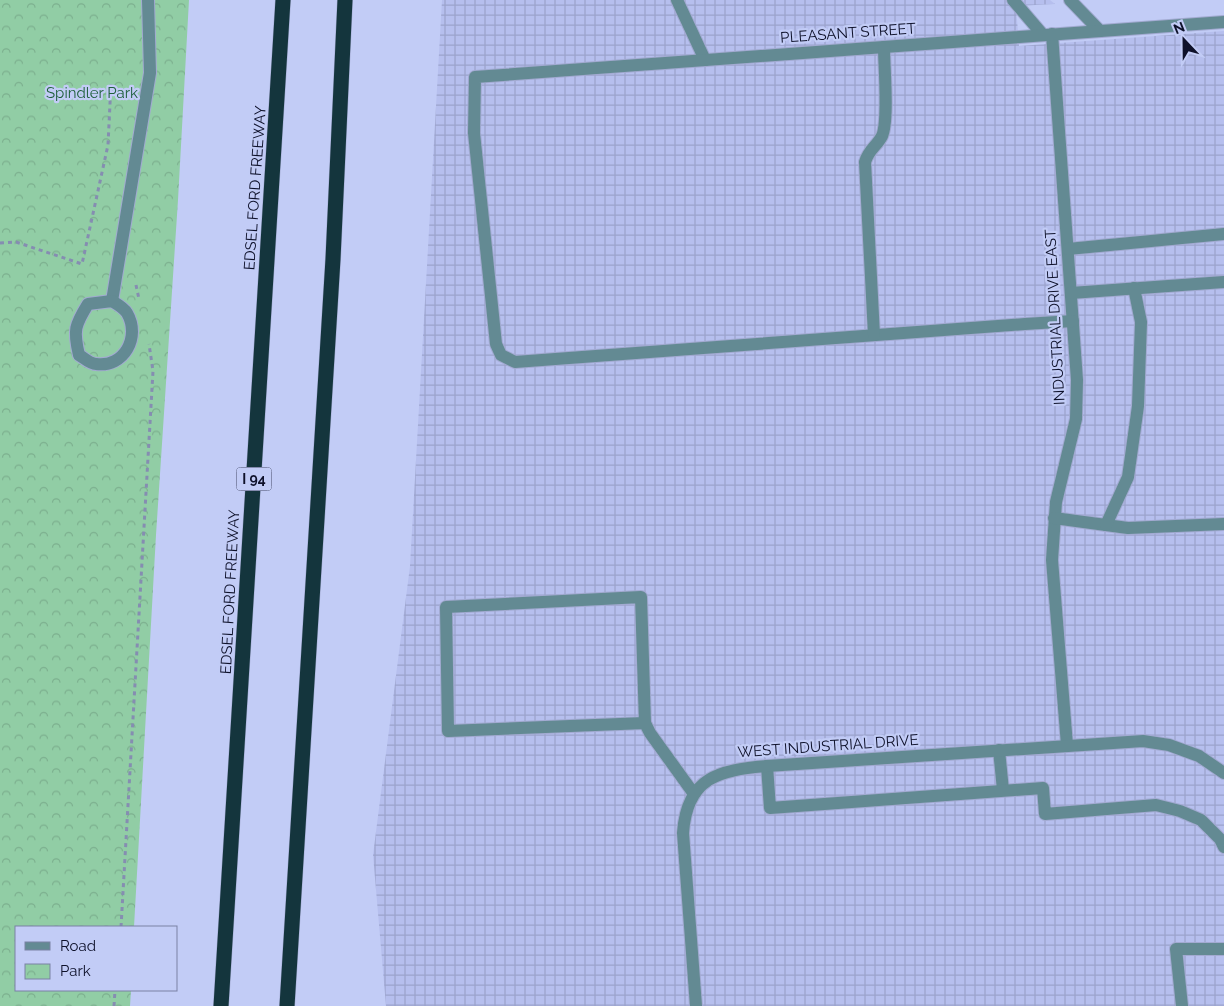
<svg xmlns="http://www.w3.org/2000/svg" width="1224" height="1006" viewBox="0 0 1224 1006" font-family="Raleway,sans-serif">
<style>
.industrial{fill:url(#industrial-grid)}
.park{fill:url(#park-crowns)}
.lines{fill:none;stroke-linecap:round;stroke-linejoin:round}
.minor-casing{stroke:#a2aad1;stroke-width:14}
.highway-casing{stroke:#a2aad1;stroke-width:16}
.path{stroke:#858db1;stroke-width:3;stroke-dasharray:4 4;stroke-linecap:butt}
.minor{stroke:#638a93;stroke-width:12}
.highway{stroke:#14353d;stroke-width:15}
.labels{text-anchor:middle;dominant-baseline:central;stroke-width:4.5;stroke-linejoin:round;paint-order:stroke}
.shield{fill:#c2ccf6;stroke:#444967;stroke-width:1}
.shield-label{font-size:14px;font-weight:bold;fill:#0e112a}
.street-label{font-size:15px;fill:#0e112a;stroke:#c2ccf6}
.park-label{font-size:15px;fill:#1f603b;stroke:#c2ccf6}
</style>
<defs>
<pattern id="industrial-grid" width="8" height="8" patternUnits="userSpaceOnUse" patternTransform="scale(1.25)"><rect width="8" height="8" fill="#b6bfee"/><path d="M0 4h8M4 0v8" fill="none" stroke="#9ba3cc"/></pattern>
<pattern id="park-crowns" width="20" height="18" patternUnits="userSpaceOnUse" patternTransform="scale(1.25)"><rect width="20" height="18" fill="#91cda5"/><path d="M2 6a3 3 0 1 1 6 0M12 15a3 3 0 1 1 6 0" fill="none" stroke="#7caf8e"/></pattern>
</defs>
<rect width="100%" height="100%" fill="#c2ccf6"/>
<path class="industrial" d="M 442,0 L 1050,0 L 1055,4 L 1016,6 L 1019,46 L 1224,31 L 1224,1006 L 386,1006 L 373,855 L 410,566 Z"/>
<path class="park" d="M 0,0 L 189,0 L 178,200 L 156,535 L 134,927 L 16,927 L 16,990 L 131,990 L 130,1006 L 0,1006 Z"/>
<g class="lines">
<g class="minor-casing">
<g id="minor">
<path d="M 677,0 L 705,60"/>
<path d="M 1013,0 L 1043,35"/>
<path d="M 1070,0 L 1100,31"/>
<path d="M 1052,34 L 1077,380 L 1076,419 L 1056,502 L 1052,560 L 1067,745"/>
<path d="M 1068,249 L 1224,234"/>
<path d="M 1071,293 L 1224,282"/>
<path d="M 112,301 L 150,73 L 148,0"/>
<path d="M 112,301 C 117,304 124,308 127,313 C 141,337 124,368 96,364 C 90,364 84,358 79,355 C 73,330 75,325 88,304 Z"/>
<path d="M 1073,321 L 1025,324 L 515,362 L 501,355 L 496,344 L 474,133 L 475,77 L 1224,22"/>
<path d="M 874,335 L 865,162 C 869,149 877,146 882,136 C 889,120 884,67 884,47"/>
<path d="M 1054,518 L 1128,528 L 1224,524"/>
<path d="M 1106,525 L 1128,477 L 1138,406 L 1141,322 L 1134,288"/>
<path d="M 645,723 L 448,731 L 446,607 L 641,597 L 645,723 L 650,733 L 694,794"/>
<path d="M 999,750 L 1003,790"/>
<path d="M 767,766 L 770,808 L 1043,788 L 1045,814 L 1156,805 L 1180,811 L 1201,820 L 1220,839 L 1224,847"/>
<path d="M 696,1006 L 683,833 C 687,777 719,770 767,766 L 1143,741 L 1169,745 L 1199,756 L 1224,773"/>
<path d="M 1182,1006 L 1176,949 L 1224,949"/>
</g>
</g>
<g class="highway-casing">
<g id="highway">
<path d="M 221,1006 L 283,0"/>
<path d="M 287,1006 L 333,259 L 345,0"/>
</g>
</g>
<g class="path">
<path d="M 0,243 L 16,242 L 82,264 L 108,145 L 111,83"/>
<path d="M 136,285 L 139,299"/>
<path d="M 121,927 L 153,371 L 149,344"/>
<path d="M 114,1006 L 115,990"/>
</g>
<use href="#minor" class="minor"/>
<use href="#highway" class="highway"/>
</g>
<g class="labels">
<rect class="shield" x="236.5" y="467.5" width="35" height="23" rx="4"/>
<g class="shield-label">
<text x="254" y="479">I 94</text>
</g>
<g class="street-label">
<text transform="translate(848 33) rotate(-4)">PLEASANT STREET</text>
<text transform="translate(255 188) rotate(-86)">EDSEL FORD FREEWAY</text>
<text transform="translate(1055 317) rotate(-93)">INDUSTRIAL DRIVE EAST</text>
<text transform="translate(230 592) rotate(-87)">EDSEL FORD FREEWAY</text>
<text transform="translate(828 746) rotate(-4)">WEST INDUSTRIAL DRIVE</text>
</g>
<g class="park-label">
<text x="92" y="93">Spindler Park</text>
</g>
</g>
<rect x="15" y="926" width="162" height="65" fill="#c2ccf6" stroke="#7a81a4"/>
<rect x="25" y="942" width="25" height="8" fill="#638a93" stroke="#7a81a4"/>
<text x="60" y="951" font-size="15" fill="#0e112a">Road</text>
<rect x="25" y="964" width="25" height="15" fill="url(#park-crowns)" stroke="#7a81a4"/>
<text x="60" y="976" font-size="15" fill="#0e112a">Park</text>
<g transform="translate(1184 40) rotate(338)" stroke="#c2ccf6" stroke-width="4" paint-order="stroke">
<path d="M0-4L9 19L0 12L-9 19Z" fill="#0e112a"/>
<text y="-8" font-size="14" font-weight="bold" text-anchor="middle" fill="#0e112a">N</text>
</g>
</svg>
